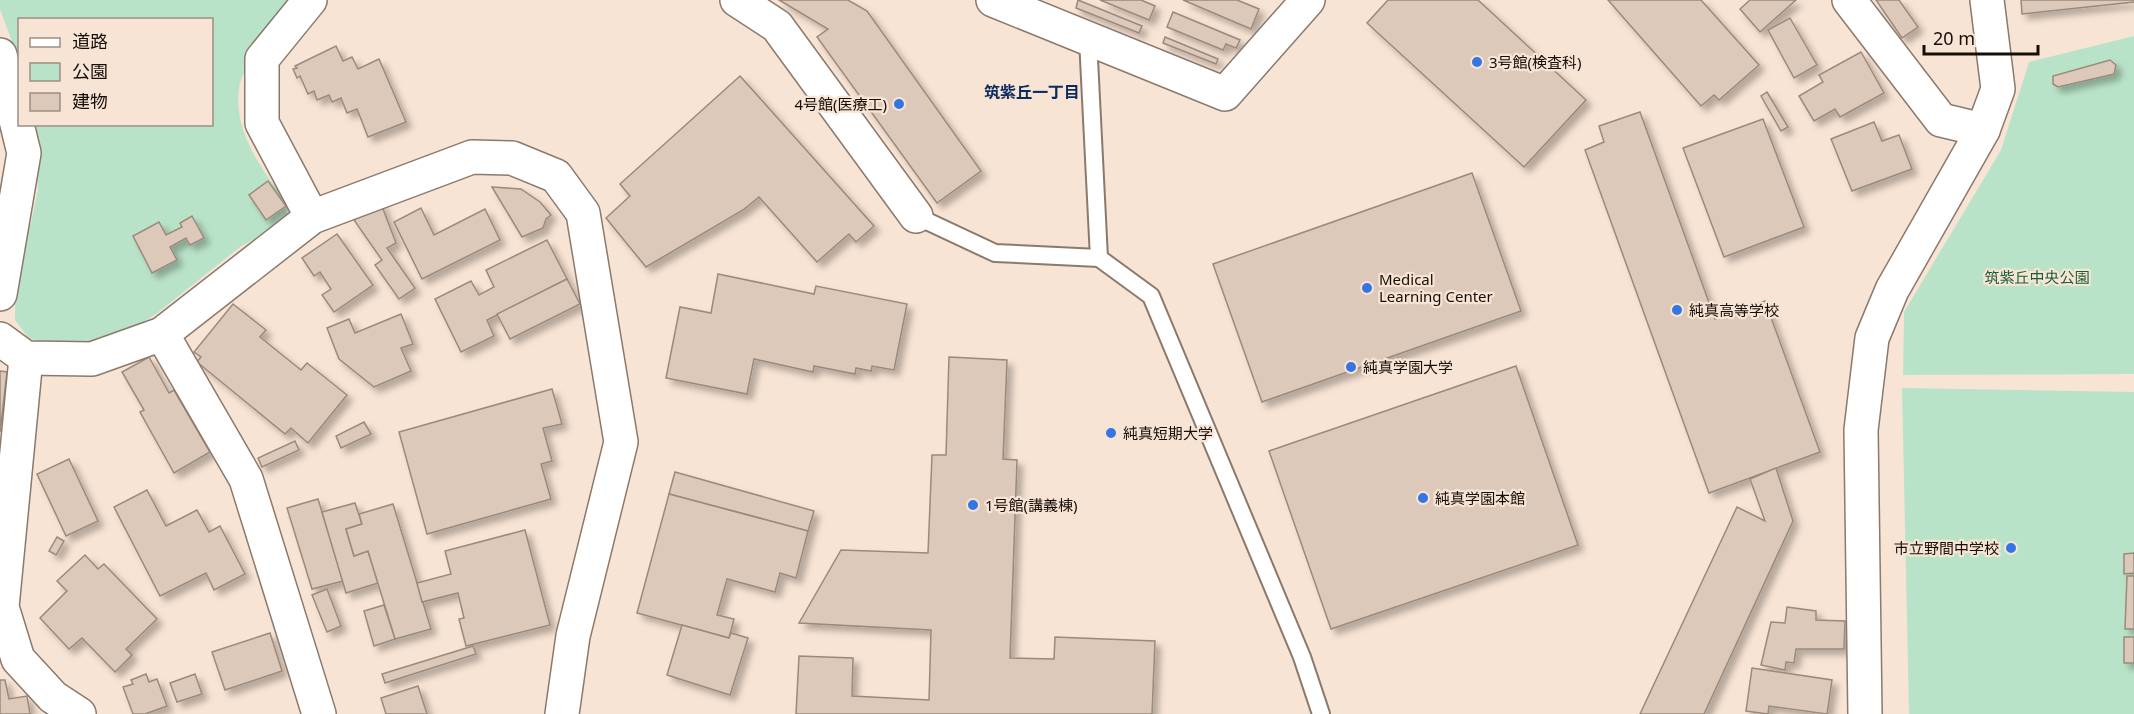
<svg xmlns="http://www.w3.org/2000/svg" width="2134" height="714" viewBox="0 0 2134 714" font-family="'Noto Sans','Noto Sans JP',sans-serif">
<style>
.green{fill:#b9e3c8}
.building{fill:#ddc9ba;stroke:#9c897b;stroke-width:1.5;filter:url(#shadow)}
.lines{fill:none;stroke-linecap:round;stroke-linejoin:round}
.service-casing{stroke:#8b796b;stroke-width:20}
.minor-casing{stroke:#8b796b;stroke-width:36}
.service{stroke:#fff;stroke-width:16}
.minor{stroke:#fff;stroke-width:33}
.poi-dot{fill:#3475e3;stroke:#f8e4d4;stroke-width:2}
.labels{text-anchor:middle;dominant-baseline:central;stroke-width:4.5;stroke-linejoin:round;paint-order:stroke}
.poi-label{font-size:15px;fill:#150e09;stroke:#f8e4d4;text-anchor:start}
.park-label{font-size:15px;fill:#17603a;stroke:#f8e4d4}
.neighbourhood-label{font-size:16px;font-weight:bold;fill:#0a295d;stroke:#f8e4d4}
</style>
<defs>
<filter id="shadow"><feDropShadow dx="5.5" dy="5.5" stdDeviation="3" flood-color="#0004"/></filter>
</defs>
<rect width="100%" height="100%" fill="#f8e4d4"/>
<g class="green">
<path d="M 0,0 L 296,0 C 281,20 242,64 239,88 C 233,133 263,171 288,204 L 286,221 L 240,247 L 156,314 L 120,336 L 75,344 L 29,339 L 15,320 L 15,261 L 31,223 L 38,190 L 35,125 L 212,124 L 212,20 L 20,20 L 19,61 L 0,9 Z"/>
<path d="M 2134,36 L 2134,374 L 1903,375 L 1904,312 L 2001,150 L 2029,62 Z"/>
<path d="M 1902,388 L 2134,392 L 2134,714 L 1909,714 Z"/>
</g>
<g class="building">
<path d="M 779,0 L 848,0 L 867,11 L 981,171 L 937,203 L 817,37 L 828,29 Z"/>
<path d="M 1078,0 L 1142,26 L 1139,33 L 1076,8 Z"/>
<path d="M 1100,0 L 1141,0 L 1155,6 L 1149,20 Z"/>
<path d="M 1183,0 L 1237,0 L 1259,9 L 1251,29 Z"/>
<path d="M 1388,0 L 1478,0 L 1586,100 L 1524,167 L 1367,23 Z"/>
<path d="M 1608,0 L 1701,0 L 1759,65 L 1719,100 L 1714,95 L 1701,106 Z"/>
<path d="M 1750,0 L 1796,0 L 1760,32 L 1740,9 Z"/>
<path d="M 1876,0 L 1899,0 L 1918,27 L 1902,38 Z"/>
<path d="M 2021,0 L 2134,0 L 2134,2 L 2022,14 Z"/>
<path d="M 1173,12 L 1240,40 L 1236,48 L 1226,44 L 1223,50 L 1167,27 Z"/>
<path d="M 1790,18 L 1817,65 L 1794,78 L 1768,30 Z"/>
<path d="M 1165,37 L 1218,59 L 1216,64 L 1163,43 Z"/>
<path d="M 336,46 L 343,61 L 352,57 L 358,69 L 379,59 L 406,122 L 368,137 L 357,109 L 347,113 L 341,98 L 332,102 L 329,95 L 317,100 L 314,91 L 308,94 L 300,76 L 297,78 L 293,69 L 297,68 L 295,66 Z"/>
<path d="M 1861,52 L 1884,93 L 1840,117 L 1835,109 L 1814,121 L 1799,96 L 1823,82 L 1819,75 Z"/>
<path d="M 2110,60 L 2116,65 L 2114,74 L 2110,75 L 2058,87 L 2053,84 L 2053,76 Z"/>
<path d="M 740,76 L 874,226 L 856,242 L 849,234 L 817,262 L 759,197 L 743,210 L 646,267 L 606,218 L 630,196 L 620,184 Z"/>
<path d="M 1767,92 L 1788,127 L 1781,131 L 1761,96 Z"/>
<path d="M 1640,112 L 1715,319 L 1765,301 L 1820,452 L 1709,493 L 1585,150 L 1604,142 L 1599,126 Z"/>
<path d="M 1763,119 L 1804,227 L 1724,257 L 1683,148 Z"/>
<path d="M 1874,122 L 1882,141 L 1899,135 L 1912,169 L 1852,191 L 1831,139 Z"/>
<path d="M 1472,173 L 1521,311 L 1262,402 L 1213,264 Z"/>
<path d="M 268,181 L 286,206 L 266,220 L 249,195 Z"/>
<path d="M 492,187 L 521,189 L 540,202 L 551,215 L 546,219 L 543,228 L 522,237 Z"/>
<path d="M 380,201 L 396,243 L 387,248 L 415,288 L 399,299 L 375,265 L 382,260 L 354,220 Z"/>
<path d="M 421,208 L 434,235 L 485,209 L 500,240 L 422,279 L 394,222 Z"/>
<path d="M 192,216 L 204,238 L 190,245 L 186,238 L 170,247 L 177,260 L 152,273 L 133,236 L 159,222 L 166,235 L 182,227 L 180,223 Z"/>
<path d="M 337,234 L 373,285 L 334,312 L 322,295 L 331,289 L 320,272 L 314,276 L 302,258 Z"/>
<path d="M 547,240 L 567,279 L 487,320 L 494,336 L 461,352 L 435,299 L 471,281 L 479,295 L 494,287 L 486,270 Z"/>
<path d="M 718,274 L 814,294 L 816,286 L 907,304 L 894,370 L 872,366 L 871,371 L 856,368 L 855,374 L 814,366 L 813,372 L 754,359 L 747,394 L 666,378 L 680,307 L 711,313 Z"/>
<path d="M 567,279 L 580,304 L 510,339 L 497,314 Z"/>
<path d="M 233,304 L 266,330 L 260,337 L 301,370 L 307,363 L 347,395 L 308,443 L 291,428 L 285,434 L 197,362 L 201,357 L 194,352 Z"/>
<path d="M 401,314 L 413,344 L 401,348 L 411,371 L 374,387 L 339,359 L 327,328 L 349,319 L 355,333 Z"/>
<path d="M 149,357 L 169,393 L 174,390 L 210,452 L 174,473 L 140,412 L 144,410 L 122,372 Z"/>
<path d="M 949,357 L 1007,360 L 1003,459 L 1017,460 L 1010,658 L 1054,659 L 1055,637 L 1155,641 L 1152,714 L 796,714 L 799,656 L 853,658 L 852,696 L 929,700 L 931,630 L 799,623 L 841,550 L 928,553 L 932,455 L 946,455 Z"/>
<path d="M 1516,366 L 1578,545 L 1331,629 L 1269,451 Z"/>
<path d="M 0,371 L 7,372 L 0,432 Z"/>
<path d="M 552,389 L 562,424 L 543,428 L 552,461 L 541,464 L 551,499 L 427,534 L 399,432 Z"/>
<path d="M 364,422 L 371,434 L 341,448 L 336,436 Z"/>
<path d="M 295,441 L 299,450 L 262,467 L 258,458 Z"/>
<path d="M 69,459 L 98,521 L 66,536 L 37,474 Z"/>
<path d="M 1776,468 L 1793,521 L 1704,714 L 1640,714 L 1737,507 L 1765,521 L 1750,479 Z"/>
<path d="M 675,472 L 814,511 L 808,531 L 669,494 Z"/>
<path d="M 147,490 L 166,526 L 197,510 L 209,532 L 220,526 L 245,574 L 214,590 L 206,573 L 160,596 L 114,507 Z"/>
<path d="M 669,494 L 808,531 L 796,578 L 780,573 L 775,592 L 727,579 L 717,615 L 734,619 L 729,638 L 637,613 Z"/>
<path d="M 318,499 L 343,581 L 312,589 L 287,508 Z"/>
<path d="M 355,503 L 362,524 L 346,529 L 354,556 L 368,551 L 378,583 L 346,593 L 322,512 Z"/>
<path d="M 393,504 L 431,629 L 395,639 L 368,551 L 354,556 L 346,529 L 362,524 L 359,514 Z"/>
<path d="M 525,530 L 550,625 L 466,646 L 459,619 L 464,618 L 458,593 L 422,602 L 417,583 L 451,574 L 445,551 Z"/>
<path d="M 57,537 L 64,541 L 56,555 L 49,551 Z"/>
<path d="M 2134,553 L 2134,573 L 2124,574 L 2124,554 Z"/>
<path d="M 85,555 L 98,569 L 104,564 L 157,619 L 126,649 L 132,655 L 115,672 L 82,638 L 69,649 L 40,618 L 67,591 L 57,581 Z"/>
<path d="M 2127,576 L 2134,576 L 2134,629 L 2125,629 Z"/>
<path d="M 327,589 L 341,626 L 327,632 L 312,595 Z"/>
<path d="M 384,605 L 395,639 L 374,646 L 364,611 Z"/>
<path d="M 1787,607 L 1816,611 L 1816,620 L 1845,621 L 1844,649 L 1796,649 L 1794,663 L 1786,662 L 1785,670 L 1761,665 L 1771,622 L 1785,623 Z"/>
<path d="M 682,625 L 729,638 L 731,633 L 748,638 L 730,695 L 667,675 Z"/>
<path d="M 270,633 L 282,671 L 225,690 L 212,652 Z"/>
<rect x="2124" y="637" width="10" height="26"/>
<path d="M 473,646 L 476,654 L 385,683 L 382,674 Z"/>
<path d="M 1752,668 L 1832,680 L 1827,714 L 1769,706 L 1768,714 L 1746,711 Z"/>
<path d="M 146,674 L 149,682 L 157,679 L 167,706 L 145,714 L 133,714 L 123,687 L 133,684 L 131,680 Z"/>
<path d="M 195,674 L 202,694 L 177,702 L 170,683 Z"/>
<path d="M 0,680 L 5,680 L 9,699 L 27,696 L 30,714 L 0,714 Z"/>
<path d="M 418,686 L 427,714 L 386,714 L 381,698 Z"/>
</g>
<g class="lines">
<g class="service-casing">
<g id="service">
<path d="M 1088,39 L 1099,258 L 1151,296 L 1302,657 L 1321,714"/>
<path d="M 916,216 L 995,253 L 1099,258"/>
</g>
</g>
<g class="minor-casing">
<g id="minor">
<path d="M 310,0 L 262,59 L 262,123 L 312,217 L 472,157 L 512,158 L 556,176 L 583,213 L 621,442 L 573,636 L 562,714"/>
<path d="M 737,0 L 777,26 L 916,216"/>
<path d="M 993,0 L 1225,94 L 1308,0"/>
<path d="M 1849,0 L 1941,120 L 1983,130 L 1892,290 L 1872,338 L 1861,430 L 1865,714"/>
<path d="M 0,55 L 24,153 L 0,294"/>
<path d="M 1983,130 L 1998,89 L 1987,0"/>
<path d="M 162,334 L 246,479 L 319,714"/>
<path d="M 0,339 L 26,358 L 92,359 L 162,334 L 312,217"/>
<path d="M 26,358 L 2,607 L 18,659 L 53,697 L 79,714"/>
</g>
</g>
<use href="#service" class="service"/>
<use href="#minor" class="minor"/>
</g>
<g class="poi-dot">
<circle cx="1477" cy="62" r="6"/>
<circle cx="899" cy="104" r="6"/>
<circle cx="1367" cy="288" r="6"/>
<circle cx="1677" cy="310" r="6"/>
<circle cx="1351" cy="367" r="6"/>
<circle cx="1111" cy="433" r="6"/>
<circle cx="1423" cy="498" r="6"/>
<circle cx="973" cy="505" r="6"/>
<circle cx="2011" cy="548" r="6"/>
</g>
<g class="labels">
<g class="poi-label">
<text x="1489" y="62">3号館(検査科)</text>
<text x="887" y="104" text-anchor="end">4号館(医療工)</text>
<text x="1379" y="279">Medical<tspan x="1379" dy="17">Learning Center</tspan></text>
<text x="1689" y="310">純真高等学校</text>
<text x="1363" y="367">純真学園大学</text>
<text x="1123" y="433">純真短期大学</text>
<text x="1435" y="498">純真学園本館</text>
<text x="985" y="505">1号館(講義棟)</text>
<text x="1999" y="548" text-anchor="end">市立野間中学校</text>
</g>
<g class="park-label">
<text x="2037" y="277">筑紫丘中央公園</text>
</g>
<g class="neighbourhood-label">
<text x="1032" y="92">筑紫丘一丁目</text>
</g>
</g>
<rect x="18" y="18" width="195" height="108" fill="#f8e4d4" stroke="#9d8e83" stroke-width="1.5"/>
<rect x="30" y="38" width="30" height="9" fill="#ffffff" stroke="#9d8e83" stroke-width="1.5"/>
<text x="72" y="48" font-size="18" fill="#150e09">道路</text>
<rect x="30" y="63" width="30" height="18" fill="#b9e3c8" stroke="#9d8e83" stroke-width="1.5"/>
<text x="72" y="78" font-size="18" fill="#150e09">公園</text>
<rect x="30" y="93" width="30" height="18" fill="#ddc9ba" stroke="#9d8e83" stroke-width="1.5"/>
<text x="72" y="108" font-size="18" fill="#150e09">建物</text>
<path d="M1924 45v9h114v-9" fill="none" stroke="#150e09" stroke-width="3"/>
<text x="1933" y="45" font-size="18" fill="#150e09" stroke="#f8e4d4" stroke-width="4.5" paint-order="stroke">20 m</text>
</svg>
